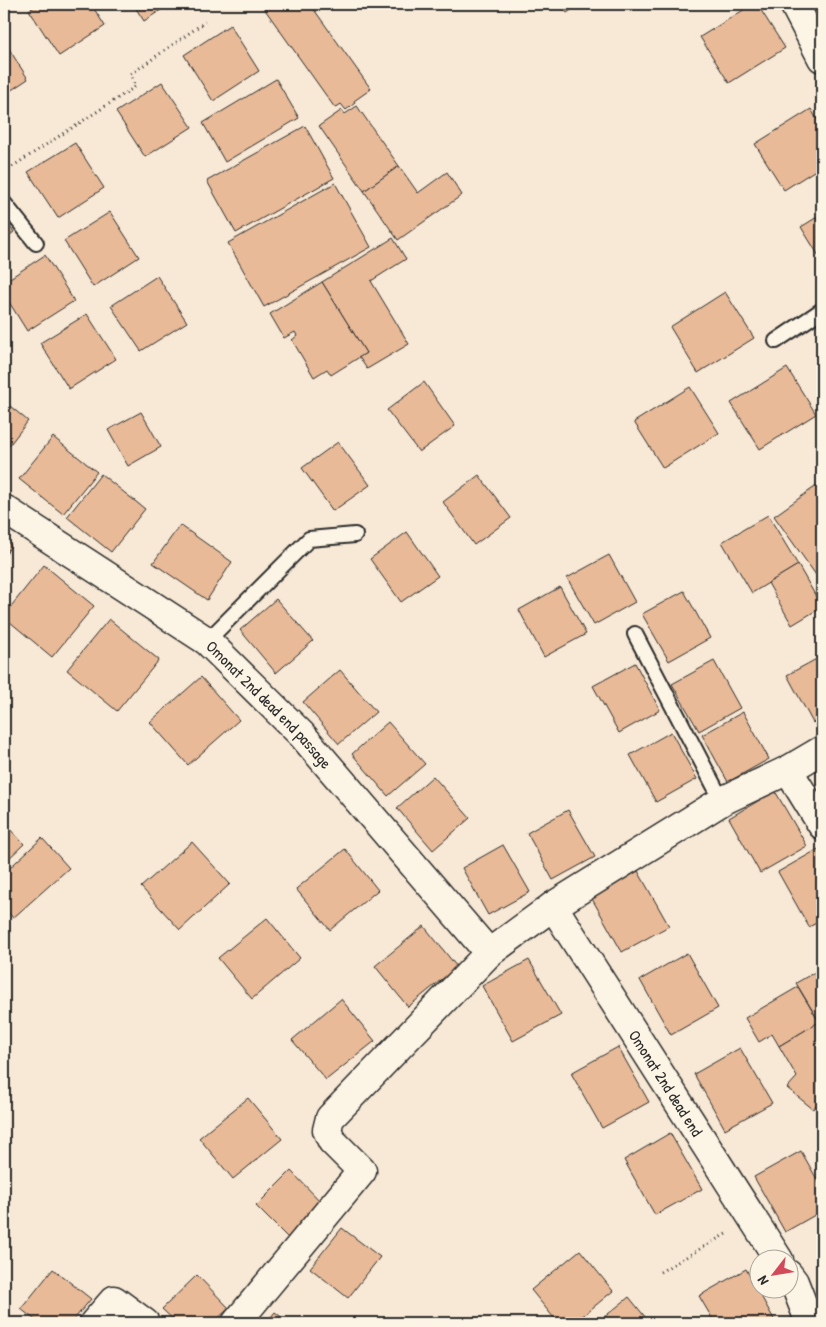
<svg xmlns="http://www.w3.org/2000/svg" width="826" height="1327" viewBox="0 0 826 1327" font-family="'Patrick Hand',sans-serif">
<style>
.building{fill:#e8ba98;stroke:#2b2b2b}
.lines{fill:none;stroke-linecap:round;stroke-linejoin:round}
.lane-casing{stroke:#2b2b2b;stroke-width:18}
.street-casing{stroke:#2b2b2b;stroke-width:31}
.path{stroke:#2b2b2b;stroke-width:3;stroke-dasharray:1 4;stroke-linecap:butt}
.lane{stroke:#fcf5e5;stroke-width:14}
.street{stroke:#fcf5e5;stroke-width:28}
.labels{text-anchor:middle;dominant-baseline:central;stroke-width:4;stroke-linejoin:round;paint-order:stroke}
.street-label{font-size:16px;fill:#2b2b2b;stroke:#fcf5e5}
</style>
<rect width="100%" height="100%" fill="#f8e9d6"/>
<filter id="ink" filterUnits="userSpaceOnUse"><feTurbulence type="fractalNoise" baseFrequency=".02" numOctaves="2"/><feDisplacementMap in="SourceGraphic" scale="10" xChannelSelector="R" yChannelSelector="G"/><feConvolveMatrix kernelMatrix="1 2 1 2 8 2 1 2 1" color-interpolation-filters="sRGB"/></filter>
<g filter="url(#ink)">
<g class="building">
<path d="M 39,4 L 91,4 L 105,26 L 59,56 L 29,10 Z"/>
<path d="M 133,4 L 170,4 L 144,21 Z"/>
<path d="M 261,4 L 310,4 L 371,89 L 354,101 L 355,103 L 346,110 L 341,104 L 335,108 Z"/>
<path d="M 559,4 L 580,4 L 567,13 Z"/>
<path d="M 753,4 L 757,4 L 785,48 L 729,83 L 700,37 Z"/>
<path d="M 230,25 L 259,71 L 213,101 L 184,55 Z"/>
<path d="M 4,41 L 28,79 L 4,95 Z"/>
<path d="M 276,79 L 299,118 L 225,162 L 203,123 Z"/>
<path d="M 162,82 L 192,127 L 145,157 L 116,112 Z"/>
<path d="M 357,106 L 399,166 L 364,191 L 319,126 L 342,110 L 345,114 Z"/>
<path d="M 811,109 L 822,128 L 822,166 L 784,190 L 755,144 Z"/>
<path d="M 305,126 L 334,178 L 236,233 L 207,181 Z"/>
<path d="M 75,143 L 104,188 L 58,218 L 28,172 Z"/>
<path d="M 399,166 L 418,193 L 447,172 L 462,195 L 398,240 L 364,191 Z"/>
<path d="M 335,183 L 371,247 L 264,307 L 228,243 Z"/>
<path d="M 4,206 L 16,223 L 10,227 L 14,232 L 4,240 Z"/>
<path d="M 110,212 L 139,257 L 93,287 L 64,241 Z"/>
<path d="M 822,214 L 822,261 L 801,227 Z"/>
<path d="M 393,238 L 406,259 L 371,281 L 409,344 L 367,369 L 359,357 L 366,353 L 322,282 Z"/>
<path d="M 45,255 L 74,301 L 27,331 L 4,294 L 4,282 Z"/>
<path d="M 157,276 L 187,322 L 141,351 L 111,306 Z"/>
<path d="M 322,282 L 366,353 L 331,375 L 327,369 L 314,377 L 292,340 L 297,336 L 295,332 L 284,338 L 270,314 Z"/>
<path d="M 725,292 L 754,338 L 698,373 L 670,327 Z"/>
<path d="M 87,314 L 116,359 L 69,389 L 40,343 Z"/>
<path d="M 787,368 L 816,414 L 760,449 L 731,403 Z"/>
<path d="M 424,382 L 455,426 L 419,452 L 387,410 Z"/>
<path d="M 690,387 L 719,433 L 663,468 L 634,422 Z"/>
<path d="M 4,401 L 28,421 L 4,452 Z"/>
<path d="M 141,412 L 161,447 L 128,466 L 108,430 Z"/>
<path d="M 53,437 L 97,472 L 63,514 L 19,479 Z"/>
<path d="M 338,442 L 370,485 L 333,511 L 302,468 Z"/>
<path d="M 101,474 L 145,509 L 111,552 L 67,517 Z"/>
<path d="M 479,475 L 511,518 L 474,545 L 443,502 Z"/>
<path d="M 822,482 L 822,570 L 816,575 L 774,516 Z"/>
<path d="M 768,515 L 798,565 L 752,593 L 722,542 Z"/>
<path d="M 180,525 L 232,562 L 207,600 L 153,563 Z"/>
<path d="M 407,532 L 438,576 L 401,602 L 370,559 Z"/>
<path d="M 4,541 L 11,545 L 4,558 Z"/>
<path d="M 609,555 L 635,602 L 594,625 L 567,578 Z"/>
<path d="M 44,565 L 94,606 L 52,657 L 4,617 L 4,615 Z"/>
<path d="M 798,565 L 822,607 L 792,625 L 768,583 Z"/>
<path d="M 560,587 L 586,634 L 544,657 L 519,610 Z"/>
<path d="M 684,591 L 710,638 L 669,661 L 642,614 Z"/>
<path d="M 276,599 L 313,641 L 276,673 L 240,630 Z"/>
<path d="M 109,619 L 159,660 L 117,711 L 67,670 Z"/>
<path d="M 822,656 L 822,717 L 813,723 L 787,675 Z"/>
<path d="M 714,661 L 740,708 L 699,731 L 672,684 Z"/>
<path d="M 635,663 L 660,710 L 619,733 L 593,686 Z"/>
<path d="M 340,670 L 376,712 L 339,744 L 303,702 Z"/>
<path d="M 201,677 L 239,720 L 188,765 L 150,722 Z"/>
<path d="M 743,712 L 769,759 L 728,782 L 702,735 Z"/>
<path d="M 388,722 L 425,764 L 388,796 L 352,754 Z"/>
<path d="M 671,732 L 697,779 L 656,802 L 630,755 Z"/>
<path d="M 433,776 L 470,818 L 433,850 L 397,808 Z"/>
<path d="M 775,791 L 807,846 L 760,873 L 729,818 Z"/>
<path d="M 568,810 L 595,857 L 553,880 L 527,833 Z"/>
<path d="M 4,823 L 24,844 L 4,863 Z"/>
<path d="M 42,838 L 69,868 L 13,918 L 4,908 L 4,873 Z"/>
<path d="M 192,842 L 230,884 L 180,930 L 141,887 Z"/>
<path d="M 503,845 L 530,892 L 488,915 L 462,868 Z"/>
<path d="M 822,847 L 822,920 L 809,927 L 778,872 Z"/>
<path d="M 345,849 L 378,890 L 330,930 L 296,889 Z"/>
<path d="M 638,871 L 669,926 L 622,952 L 591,897 Z"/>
<path d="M 267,918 L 300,958 L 252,999 L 218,958 Z"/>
<path d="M 424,926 L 457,967 L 408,1007 L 375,966 Z"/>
<path d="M 687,953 L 718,1008 L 671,1035 L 640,980 Z"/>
<path d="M 529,960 L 561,1015 L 513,1041 L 482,986 Z"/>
<path d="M 815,972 L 822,984 L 822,1015 L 817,1018 L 796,983 Z"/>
<path d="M 798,987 L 819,1022 L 779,1046 L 772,1034 L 759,1042 L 745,1018 Z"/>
<path d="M 341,999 L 375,1041 L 326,1080 L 292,1040 Z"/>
<path d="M 819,1022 L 822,1027 L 822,1097 L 813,1109 L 787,1088 L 797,1077 L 779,1046 Z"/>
<path d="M 618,1047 L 649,1102 L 602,1128 L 571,1073 Z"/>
<path d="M 740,1048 L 772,1103 L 725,1129 L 694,1074 Z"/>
<path d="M 248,1098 L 282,1139 L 233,1179 L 199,1138 Z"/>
<path d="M 670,1133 L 702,1189 L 655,1215 L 624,1160 Z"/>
<path d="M 801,1151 L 822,1188 L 822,1211 L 785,1232 L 754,1177 Z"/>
<path d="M 291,1171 L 323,1204 L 288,1238 L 256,1206 Z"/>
<path d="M 342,1228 L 380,1257 L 348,1298 L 310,1268 Z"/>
<path d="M 580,1250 L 613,1291 L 574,1323 L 558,1323 L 531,1290 Z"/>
<path d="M 53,1269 L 91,1299 L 71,1323 L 39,1323 L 21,1309 Z"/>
<path d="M 746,1269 L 776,1323 L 715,1323 L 699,1296 Z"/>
<path d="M 197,1275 L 229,1308 L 213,1323 L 177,1323 L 162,1309 Z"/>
<path d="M 629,1297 L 650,1323 L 597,1323 Z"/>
<path d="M 275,1312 L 289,1323 L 266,1323 Z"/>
</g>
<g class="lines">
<g class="lane-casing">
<g id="lane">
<path d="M 4,203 L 36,243"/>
<path d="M 776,341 L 822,310"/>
<path d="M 635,634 L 722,801"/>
<path d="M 207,641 L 309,539 L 355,535"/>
</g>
</g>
<g class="street-casing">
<g id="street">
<path d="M 794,4 L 822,58"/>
<path id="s1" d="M 4,509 L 207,641 L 302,735 L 489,953"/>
<path d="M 788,770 L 822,825"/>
<path id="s2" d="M 553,906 L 779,1260"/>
<path d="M 788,1274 L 794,1282 L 810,1323"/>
<path d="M 94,1323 L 114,1300 L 145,1323"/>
<path d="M 236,1323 L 362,1171 L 332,1141 L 327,1130 L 330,1118 L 489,953 L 553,906 L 722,801 L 788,770 L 822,750"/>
</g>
</g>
<g class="path">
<path d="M 4,172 L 135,87 L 131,74 L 205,22"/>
<path d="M 660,1272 L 726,1234"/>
</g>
<use href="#lane" class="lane"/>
<use href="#street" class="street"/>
</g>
</g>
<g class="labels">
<g class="street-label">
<text stroke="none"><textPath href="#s1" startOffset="331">Omonat 2nd dead end passage</textPath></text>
<text stroke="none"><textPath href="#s2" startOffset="210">Omonat 2nd dead end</textPath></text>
</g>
</g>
<rect width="826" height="1327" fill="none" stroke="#fcf5e5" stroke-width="20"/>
<rect x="10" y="10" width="806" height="1307" fill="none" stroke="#2b2b2b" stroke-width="2" filter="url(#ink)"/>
<g transform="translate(774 1274) rotate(239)"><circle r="24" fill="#fcf5e5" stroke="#a8a49b"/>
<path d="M0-4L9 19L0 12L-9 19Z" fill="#d1495b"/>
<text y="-8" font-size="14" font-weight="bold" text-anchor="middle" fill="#2b2b2b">N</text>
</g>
</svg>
